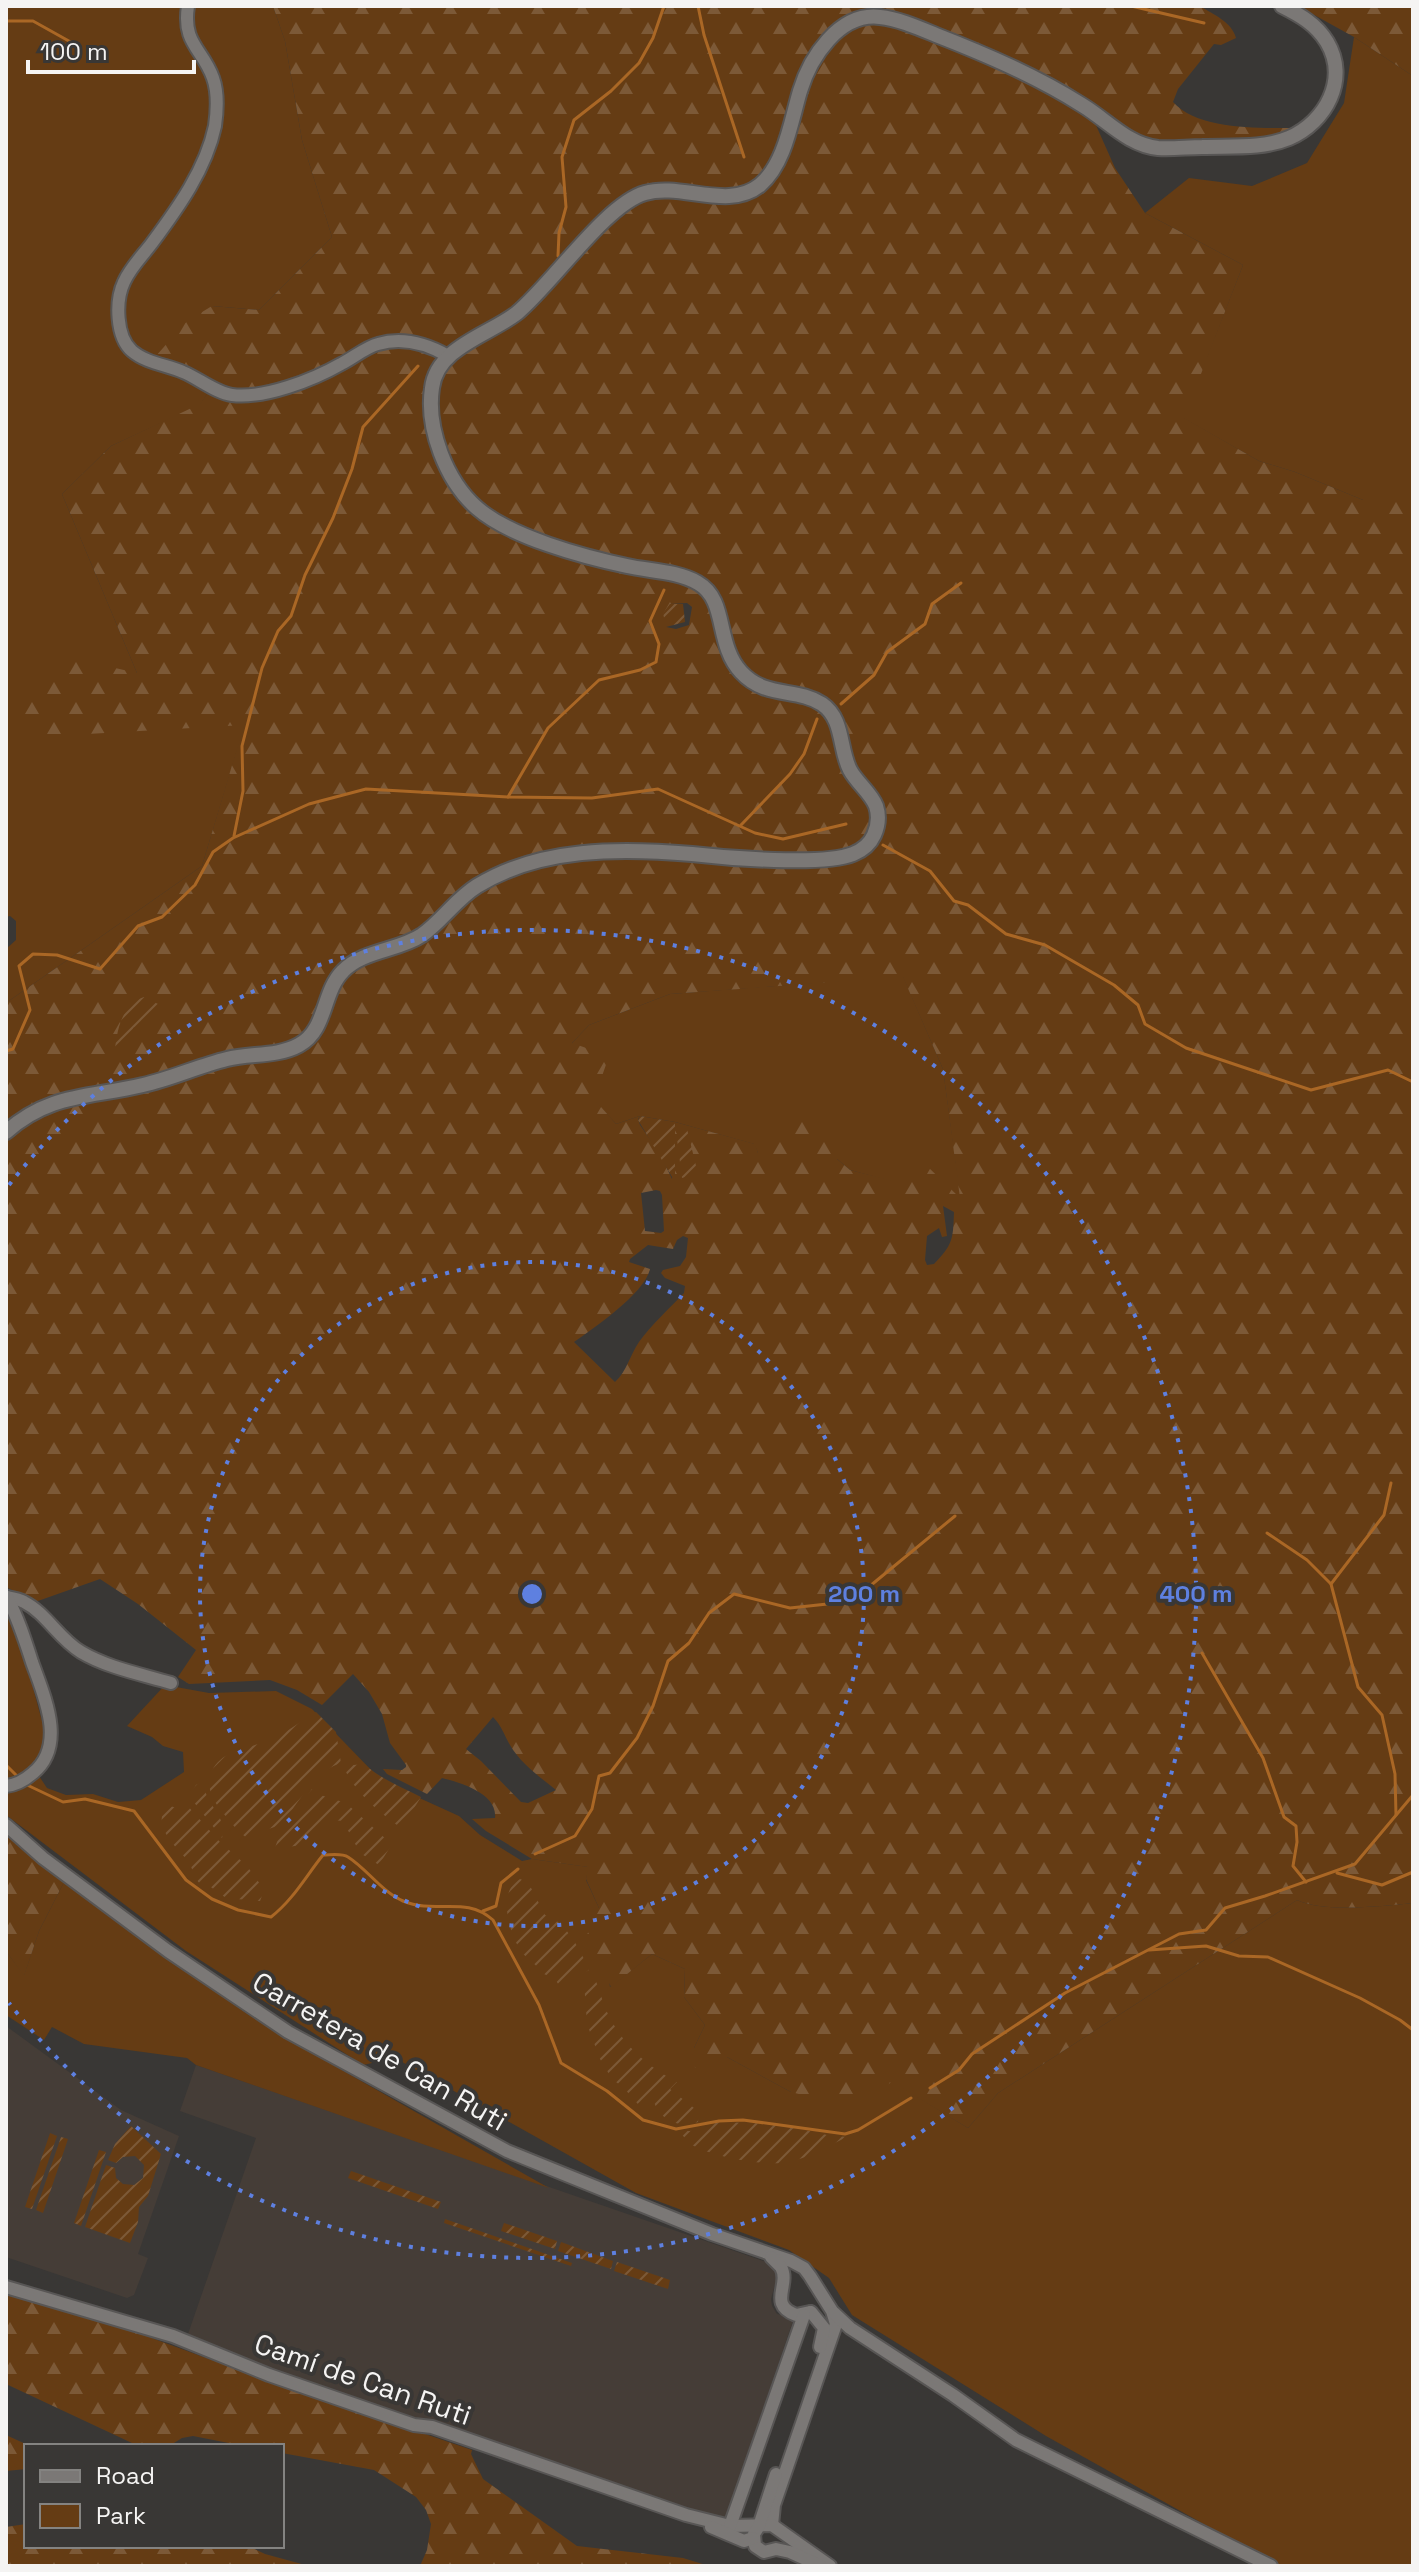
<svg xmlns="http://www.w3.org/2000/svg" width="1419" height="2572" viewBox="0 0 1419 2572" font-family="'Space Grotesk',sans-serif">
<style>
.built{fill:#453d37}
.green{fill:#653c14}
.forest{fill:url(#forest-firs);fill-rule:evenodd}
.garden{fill:url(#garden-furrows)}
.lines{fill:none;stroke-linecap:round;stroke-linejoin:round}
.stream{stroke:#aa6725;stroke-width:3}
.minor-casing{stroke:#585655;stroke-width:16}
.tertiary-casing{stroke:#585655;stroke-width:18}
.minor{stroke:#7b7876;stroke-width:12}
.tertiary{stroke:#7b7876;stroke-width:14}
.ring{fill:none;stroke:#5e80e0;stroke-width:4;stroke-dasharray:4 8}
.labels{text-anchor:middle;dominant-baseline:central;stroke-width:8;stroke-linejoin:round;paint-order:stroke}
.street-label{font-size:28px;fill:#f5f4f3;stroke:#393735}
.centre{fill:#5e80e0;stroke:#393735;stroke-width:4}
.ring-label{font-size:24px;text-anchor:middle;font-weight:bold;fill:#5e80e0;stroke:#393735;stroke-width:8;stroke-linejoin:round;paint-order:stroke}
</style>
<defs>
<pattern id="forest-firs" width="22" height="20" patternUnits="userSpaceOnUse" patternTransform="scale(2)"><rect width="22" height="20" fill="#653c14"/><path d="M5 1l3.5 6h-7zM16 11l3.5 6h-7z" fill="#7c5937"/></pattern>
<pattern id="garden-furrows" width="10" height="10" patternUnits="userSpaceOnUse" patternTransform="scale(2)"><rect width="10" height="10" fill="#653c14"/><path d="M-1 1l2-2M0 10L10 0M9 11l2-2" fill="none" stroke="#7c5937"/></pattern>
</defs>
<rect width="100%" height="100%" fill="#393735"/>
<g class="built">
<path d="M 6,2026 L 121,2110 L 179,2136 L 138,2254 L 148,2258 L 134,2295 L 127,2298 L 6,2257 Z"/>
<path d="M 196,2065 L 772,2264 L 778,2273 L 771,2299 L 772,2306 L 777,2314 L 788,2316 L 793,2321 L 725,2520 L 722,2521 L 436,2424 L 255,2365 L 188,2334 L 256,2138 L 180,2111 Z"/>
</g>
<g class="green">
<path d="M 6,6 L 273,6 L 285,41 L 302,140 L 332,237 L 259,310 L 212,306 L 215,382 L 200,405 L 111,446 L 62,494 L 137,673 L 245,724 L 202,866 L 6,1003 L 6,949 L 16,940 L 16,921 L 10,916 L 6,917 Z"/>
<path d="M 1354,37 L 1413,76 L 1413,500 L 1363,500 L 1295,472 L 1259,461 L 1183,418 L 1243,265 L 1145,213 L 1189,178 L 1252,186 L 1307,163 L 1344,103 Z"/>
<path d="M 903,976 L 943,1069 L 961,1200 L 850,1170 L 837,1159 L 758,1153 L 754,1144 L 675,1122 L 640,1116 L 616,1124 L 593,1099 L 572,1043 L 589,1025 L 670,994 Z"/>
<path d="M 6,1609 L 20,1639 L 46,1736 C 43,1763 30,1773 6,1784 Z"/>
<path d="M 165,1685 L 209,1693 L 276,1691 L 312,1709 L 375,1774 L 404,1791 L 459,1816 L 480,1835 L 522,1861 L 532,1859 L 589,1867 L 586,1880 L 599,1908 L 610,1987 L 652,1954 L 685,1969 L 684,1997 L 705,2025 L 694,2048 L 727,2057 L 791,2092 L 892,2081 L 968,2128 L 998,2093 L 1297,1900 C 1325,1913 1382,1906 1413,1903 L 1413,2566 L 1279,2566 L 1046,2436 L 852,2315 L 829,2278 L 789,2250 L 636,2193 L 395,2058 L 363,2065 L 186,1951 L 6,1815 L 6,1793 L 26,1786 L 39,1776 L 47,1788 L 66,1795 L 93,1794 L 118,1802 L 141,1800 L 184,1772 L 183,1752 L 163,1746 L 152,1737 L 127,1726 Z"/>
<path d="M 64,1882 L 246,2013 L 340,2069 L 549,2188 L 196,2065 L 187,2058 L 84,2044 L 52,2027 L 44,2040 L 6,2015 L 6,1951 L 24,1975 L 39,1931 Z"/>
</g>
<g class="forest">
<path d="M 273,6 L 1200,6 C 1214,15 1232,22 1236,38 L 1221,45 L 1214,44 L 1178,89 L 1173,102 C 1198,130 1258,128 1292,128 L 1271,139 L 1155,140 L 1138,138 L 1095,123 L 1115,168 L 1145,213 L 1243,265 L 1184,418 L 1259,461 L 1295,472 L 1363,500 L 1413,500 L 1413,1903 C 1382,1906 1325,1913 1297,1900 L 998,2093 L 968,2128 L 892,2082 L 849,2107 L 791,2092 L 727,2057 L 695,2068 L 694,2048 L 705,2025 L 684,1997 L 685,1969 L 652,1954 L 611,1987 L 586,1937 L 599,1908 L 586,1879 L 588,1867 L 532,1859 L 486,1831 L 472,1819 L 495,1818 C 498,1794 462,1783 442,1778 L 427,1794 L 387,1774 L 383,1769 L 402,1770 L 406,1767 L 406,1765 L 390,1743 L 382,1714 L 369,1692 L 353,1674 L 322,1705 L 297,1690 L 270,1680 L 189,1684 L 178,1677 L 196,1650 L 138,1604 L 100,1579 L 35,1602 L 6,1587 L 6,1003 L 202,866 L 244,725 L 18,738 L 28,693 L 76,659 L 137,673 L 62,494 L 111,446 L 200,404 L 215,383 L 155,357 L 187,321 L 212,306 L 259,310 L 332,237 L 302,140 L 285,41 ZM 687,603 L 692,607 L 689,625 L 676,629 L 666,627 L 670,604 ZM 903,977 L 943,1069 L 960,1198 L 927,1166 L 906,1184 L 850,1170 L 837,1159 L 835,1142 L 802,1114 L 758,1153 L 755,1144 L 675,1122 C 673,1141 677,1160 672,1179 L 660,1154 L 640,1125 L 638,1119 L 640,1116 L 616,1124 L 594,1099 L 609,1056 L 572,1043 L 589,1025 L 670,994 ZM 656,1190 L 660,1191 L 662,1195 L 664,1231 L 661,1233 L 645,1231 L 641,1193 ZM 943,1206 L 954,1212 C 953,1240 953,1244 934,1264 L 927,1265 L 925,1260 L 927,1236 L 939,1228 L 942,1237 L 947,1236 ZM 683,1236 L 688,1238 L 686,1257 L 680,1266 L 663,1270 L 661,1273 L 665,1278 L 685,1286 L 684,1293 C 669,1309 651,1325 639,1342 C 630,1355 627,1371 615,1382 L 574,1342 C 594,1328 645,1293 650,1269 L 629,1262 L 630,1259 L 648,1245 L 673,1249 L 677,1240 ZM 493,1717 C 502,1726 504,1735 510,1745 C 521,1764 540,1777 556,1790 L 528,1803 L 521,1802 L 481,1761 L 466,1749 Z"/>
<path d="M 1298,6 L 1413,6 L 1413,76 L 1354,37 Z"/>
<path d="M 6,1834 L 64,1882 L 39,1931 L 24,1976 L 6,1951 Z"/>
<path d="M 6,2292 L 138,2333 L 258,2377 L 472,2450 L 471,2454 L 483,2479 L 577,2546 L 683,2558 L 709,2566 L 420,2566 L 427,2550 L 431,2524 L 426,2510 L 416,2497 L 374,2470 L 282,2453 L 282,2446 L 244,2446 L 193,2436 L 182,2438 L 169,2446 L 134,2446 L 132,2443 L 6,2384 Z"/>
<path d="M 6,2435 L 30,2446 L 26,2446 L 26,2469 L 6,2471 Z"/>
<path d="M 26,2524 L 26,2546 L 248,2546 L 265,2554 L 309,2566 L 6,2566 L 6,2527 Z"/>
</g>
<g class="garden">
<path d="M 670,604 L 683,604 L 685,622 L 666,627 L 663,613 Z"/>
<path d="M 144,997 L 160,1005 L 157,1019 L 133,1028 L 136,1040 L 132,1045 L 126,1042 L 117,1060 L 114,1059 C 116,1037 119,1005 144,997 Z"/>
<path d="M 640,1116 L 675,1122 L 675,1182 L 638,1120 Z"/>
<path d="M 684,1127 L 687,1129 L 698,1174 L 682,1178 L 677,1139 L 681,1128 Z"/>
<path d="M 316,1712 L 336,1732 L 341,1763 C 319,1770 307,1789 294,1807 C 291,1812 288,1819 283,1822 C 273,1830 259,1829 250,1840 C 238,1833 229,1820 220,1809 C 211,1797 207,1789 211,1774 C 218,1751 247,1749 267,1741 C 284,1734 300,1722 316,1712 Z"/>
<path d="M 364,1764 C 381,1779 401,1787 421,1797 L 379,1865 L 360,1853 L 343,1821 C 320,1817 321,1837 303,1844 C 295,1847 284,1847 275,1848 L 280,1833 L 312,1789 L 314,1793 L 346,1803 L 387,1840 L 397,1829 L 397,1825 C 374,1808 355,1792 343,1766 Z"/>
<path d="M 200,1783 L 204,1785 C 206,1806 228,1816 222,1838 L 189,1796 L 196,1785 Z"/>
<path d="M 186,1804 L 219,1841 L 247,1866 L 260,1884 L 263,1893 L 260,1901 L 226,1898 L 208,1885 L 204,1887 C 190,1876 196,1872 187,1860 C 175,1845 151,1826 167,1805 L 183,1810 Z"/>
<path d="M 520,1879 L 528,1882 L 545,1915 C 565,1920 581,1951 589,1970 L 579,1976 L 566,1990 L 562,1990 L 555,1979 L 544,1974 C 550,1959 562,1949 567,1934 L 547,1957 L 541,1970 C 534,1963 524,1957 519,1948 C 509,1931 497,1891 520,1879 Z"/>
<path d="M 593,1975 C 600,1988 602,2003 609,2016 C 624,2046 648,2067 677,2082 L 670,2089 L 699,2112 L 698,2122 C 676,2128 661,2121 653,2100 L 643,2110 L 624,2088 L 612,2079 L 600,2059 L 587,2024 L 584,1982 Z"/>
<path d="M 719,2122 L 778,2124 L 827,2135 L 847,2137 C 828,2146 810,2157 790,2162 C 767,2167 713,2157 692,2145 C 688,2142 683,2136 679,2131 L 690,2131 Z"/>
<path d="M 131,2126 L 161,2154 L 148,2196 L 139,2207 L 138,2222 L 130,2243 L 85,2227 L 106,2165 L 115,2168 L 116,2178 L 123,2184 L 134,2185 L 143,2178 L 144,2165 L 135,2156 L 123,2157 L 116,2163 L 108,2160 L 115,2144 Z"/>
<path d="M 50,2133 L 57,2136 L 32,2209 L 25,2207 Z"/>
<path d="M 61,2137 L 68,2139 L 43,2213 L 36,2210 Z"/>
<path d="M 99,2150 L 106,2152 L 81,2226 L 74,2223 Z"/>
<path d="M 351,2171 L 441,2202 L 438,2209 L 348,2178 Z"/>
<path d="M 445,2219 L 572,2263 L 571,2266 L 444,2223 Z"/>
<path d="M 504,2223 L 557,2241 L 555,2249 L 501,2231 Z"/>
<path d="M 561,2242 L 613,2261 L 611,2269 L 558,2251 Z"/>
<path d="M 617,2262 L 670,2280 L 668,2289 L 614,2271 Z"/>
</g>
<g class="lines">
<g class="stream">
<path d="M 698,6 L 704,35 L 744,157"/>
<path d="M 1131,6 L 1204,23"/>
<path d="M 6,21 L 33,21 L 76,45"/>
<path d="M 558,256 L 559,233 L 566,207 L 562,157 L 574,120 L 611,91 L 639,63 L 653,38 L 664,6"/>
<path d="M 841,704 L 874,675 L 887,652 L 925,624 L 932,604 L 961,583"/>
<path d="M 508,797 L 548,728 L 599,680 L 640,670 L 656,662 L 659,644 L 650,621 L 664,590"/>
<path d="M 741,825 L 790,774 L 804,754 L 817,719"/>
<path d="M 234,836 L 243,791 L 242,746 L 262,668 L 278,631 L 291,616 L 305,575 L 333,518 L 352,469 L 363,427 L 418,366"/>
<path d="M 883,845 L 930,871 L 954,901 L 968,905 L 1006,934 L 1045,945 L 1114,985 L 1138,1005 L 1145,1024 L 1186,1048 L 1311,1090 L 1388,1070 L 1413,1082"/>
<path d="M 6,1051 L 13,1049 L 30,1010 L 19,966 L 33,954 L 57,955 L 100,969 L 138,926 L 162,917 L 195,885 L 213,852 L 233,838 L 309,804 L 366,789 L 508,797 L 592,798 L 658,789 L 755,833 L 783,839 L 846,824"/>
<path d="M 1267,1533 L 1307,1560 L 1331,1584 L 1358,1687 L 1382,1715 L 1395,1774 L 1396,1815"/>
<path d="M 1331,1584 L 1384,1515 L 1391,1483"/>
<path d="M 1202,1653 L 1263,1758 L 1284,1817 L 1296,1826 L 1297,1842 L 1293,1866 L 1306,1882"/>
<path d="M 6,1765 L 20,1779"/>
<path d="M 25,1784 L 63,1802 L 85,1799 L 134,1811 L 186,1880 L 212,1899 L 238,1910 L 271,1917 C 293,1900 306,1876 323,1855 C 331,1855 342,1853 348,1857 C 367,1869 382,1892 403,1901 C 436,1915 465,1895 493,1920 L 539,2005 L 561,2063 L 607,2091 L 643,2120 L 676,2129 L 719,2121 L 743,2120 L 845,2134 L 858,2130 L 911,2098"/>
<path d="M 535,1854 L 575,1836 L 592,1809 L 599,1776 L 610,1773 L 637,1738 L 653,1706 L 668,1661 L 689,1643 L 709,1613 L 734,1594 L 790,1608 L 846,1602 L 870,1586 L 955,1516"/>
<path d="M 1337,1873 L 1382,1885 L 1413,1872"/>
<path d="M 483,1911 L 496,1906 L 501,1883 L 518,1869"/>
<path d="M 1149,1950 L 1206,1946 L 1239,1956 L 1268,1957 L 1360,1998 L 1400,2020 L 1413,2030"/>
<path d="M 930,2088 L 959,2070 L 972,2054 L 1065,1993 L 1179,1934 L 1206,1930 L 1225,1908 L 1265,1896 L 1355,1864 L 1413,1795"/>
</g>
<g class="minor-casing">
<g id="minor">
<path d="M 188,6 C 182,44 203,49 213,78 C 218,92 217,112 215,126 C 206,169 178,208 152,243 C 143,255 130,268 124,282 C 115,301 116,337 132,351 C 146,363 167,365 183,372 C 198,378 216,393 232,395 C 264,399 313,380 341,364 C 353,358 366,347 378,344 C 402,337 427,344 448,356"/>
<path d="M 6,1597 C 12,1598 19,1599 24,1602 C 46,1613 59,1639 81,1652 C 108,1668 141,1674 171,1683"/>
<path d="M 6,1786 C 17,1785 25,1780 33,1773 C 67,1745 44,1696 32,1662 C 25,1640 18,1618 7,1597"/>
<path d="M 6,1825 L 43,1858 L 168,1951 L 288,2032 L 507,2151 L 712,2234 L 791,2261 L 804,2268 L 810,2276 L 832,2311 L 836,2324 L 774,2505 L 772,2525"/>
<path d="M 771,2257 C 772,2258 780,2266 781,2267 C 791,2285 767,2304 796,2315 L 810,2312"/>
<path d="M 6,2287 L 173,2336 L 269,2375 L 414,2425 L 432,2427 L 686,2515 L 730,2526 L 772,2525 L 830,2566"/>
<path d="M 811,2312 L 824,2328 L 820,2347"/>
<path d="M 834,2313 L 850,2328 L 953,2395 L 1016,2440 L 1271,2566"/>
<path d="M 776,2474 L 759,2526 L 754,2534 L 755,2546 L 764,2552 L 776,2549 L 790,2552 L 821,2566"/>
<path d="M 730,2526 L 804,2315"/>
<path d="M 711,2527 L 744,2541 L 753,2538"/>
</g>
</g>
<g class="tertiary-casing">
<path id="tertiary" d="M 6,1132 C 50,1093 89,1098 143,1085 C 171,1079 198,1066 227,1059 C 250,1053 277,1057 299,1045 C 327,1030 322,992 343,971 C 363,950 398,951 422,935 C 442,921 456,899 477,886 C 540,847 621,848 692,854 C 726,858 824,866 853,854 C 863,850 870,844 874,835 C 878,826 879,815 876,806 C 871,793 857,783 850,770 C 839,749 844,719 822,704 C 796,687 766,699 741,672 C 715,644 728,600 698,583 C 678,571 649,571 627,566 C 584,557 510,537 477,508 C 446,481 426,428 432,388 C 437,347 489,335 517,313 C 552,284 606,204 645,193 C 681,182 728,211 760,185 C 785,164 791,121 800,91 C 810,58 839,12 880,17 C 899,19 919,28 936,35 C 987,55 1036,76 1082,105 C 1107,120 1128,145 1158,148 C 1172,149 1188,147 1202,147 C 1231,146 1263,149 1289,138 C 1326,122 1349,79 1327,42 C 1316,24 1300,15 1282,6"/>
</g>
<use href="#minor" class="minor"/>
<use href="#tertiary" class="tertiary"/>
</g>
<g class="ring">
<circle cx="532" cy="1594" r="332"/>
<path d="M9 1185A664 664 0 1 1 9 2003"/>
</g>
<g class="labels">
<g class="street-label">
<text transform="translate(380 2051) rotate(30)">Carretera de Can Ruti</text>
<text transform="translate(363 2379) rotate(19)">Camí de Can Ruti</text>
</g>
</g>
<circle cx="532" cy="1594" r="12" class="centre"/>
<g class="ring-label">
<text x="864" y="1602">200 m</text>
<text x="1196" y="1602">400 m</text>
</g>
<rect width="1419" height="2572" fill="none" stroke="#f5f4f3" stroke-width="16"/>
<rect x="24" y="2444" width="260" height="104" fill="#393735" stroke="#848381" stroke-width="2"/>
<rect x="40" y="2470" width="40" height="12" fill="#7b7876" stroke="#848381" stroke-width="2"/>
<text x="96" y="2484" font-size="24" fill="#f5f4f3">Road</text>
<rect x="40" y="2504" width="40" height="24" fill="#653c14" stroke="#848381" stroke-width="2"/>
<text x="96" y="2524" font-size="24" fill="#f5f4f3">Park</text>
<path d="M28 60v12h166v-12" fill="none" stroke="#f5f4f3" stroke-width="4"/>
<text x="40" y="60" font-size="24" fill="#f5f4f3" stroke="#393735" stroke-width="6" paint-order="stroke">100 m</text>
</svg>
